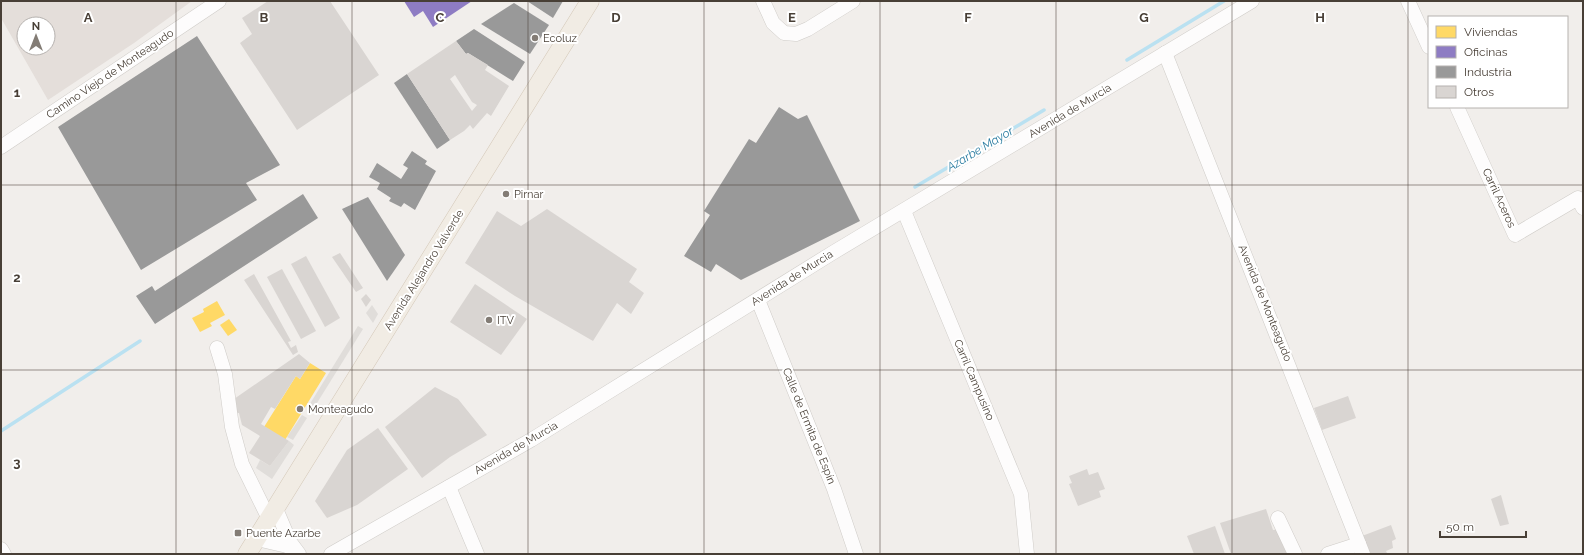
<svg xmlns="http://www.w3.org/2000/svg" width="1584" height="555" viewBox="0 0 1584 555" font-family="Raleway,sans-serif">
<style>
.industrial{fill:#e4deda;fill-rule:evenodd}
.parking{fill:#e0ddda}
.homes{fill:#ffd966}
.offices{fill:#8e7cc3}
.industry{fill:#999}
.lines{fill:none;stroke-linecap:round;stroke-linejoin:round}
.stream{stroke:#bae1f1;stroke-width:3.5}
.building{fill:#d9d5d2;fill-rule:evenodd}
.minor-casing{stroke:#cfccc8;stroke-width:15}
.major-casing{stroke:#d4c8b8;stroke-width:19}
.minor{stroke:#fdfcfc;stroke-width:14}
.major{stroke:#f1ece4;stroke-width:18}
.grid{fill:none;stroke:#483f36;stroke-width:1;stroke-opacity:0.55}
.poi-dot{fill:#837c75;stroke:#fff;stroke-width:1.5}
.labels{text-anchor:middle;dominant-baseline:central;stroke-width:4;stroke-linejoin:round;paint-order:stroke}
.poi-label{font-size:11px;fill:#483f36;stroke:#fff;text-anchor:start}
.street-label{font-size:11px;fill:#483f36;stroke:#fff}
.water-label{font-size:12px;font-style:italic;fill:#277a9f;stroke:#fff}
.grid-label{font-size:13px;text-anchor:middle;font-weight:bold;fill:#483f36;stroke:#fff;stroke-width:4;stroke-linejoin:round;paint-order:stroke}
</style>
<rect width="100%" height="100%" fill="#f1eeeb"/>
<path class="industrial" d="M 1,1 L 192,1 L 134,43 L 48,100 L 1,18 ZM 24,24 L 48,24 L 48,48 L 24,48 Z"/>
<g class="parking">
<path d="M 372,305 L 378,314 L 373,323 L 366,313 Z"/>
<path d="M 358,326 L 363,329 L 312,411 L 308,407 Z"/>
<path d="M 302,415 L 307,418 L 293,440 L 287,437 Z"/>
<path d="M 289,441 L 294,445 L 272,479 L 256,468 L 260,460 L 270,466 Z"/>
</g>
<g class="homes">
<path d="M 217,301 L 225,315 L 210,323 L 212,326 L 200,332 L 192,318 L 204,312 L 203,309 Z"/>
<path d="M 229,319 L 237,330 L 228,336 L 220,325 Z"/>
<path d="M 310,363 L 326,373 L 285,440 L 264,427 L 296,376 L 300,379 Z"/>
</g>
<path class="offices" d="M 404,1 L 472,1 L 433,27 L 423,11 L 414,17 Z"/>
<g class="industry">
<path d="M 527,1 L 563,1 L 553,18 Z"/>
<path d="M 514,3 L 549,25 L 530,54 L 481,24 Z"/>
<path d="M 474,29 L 525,62 L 513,81 L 468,53 L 466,54 L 456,41 Z"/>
<path d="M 197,36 L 280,165 L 246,183 L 257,200 L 141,270 L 58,127 Z"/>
<path d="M 407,74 L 450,140 L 437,149 L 394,83 Z"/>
<path d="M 779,107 L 798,119 L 807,115 L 860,221 L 741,280 L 716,264 L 711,272 L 684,256 L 710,215 L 704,211 L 749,139 L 756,143 Z"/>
<path d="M 412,151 L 427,161 L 425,164 L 436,171 L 415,210 L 404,203 L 401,207 L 389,201 L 391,198 L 377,189 L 380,183 L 369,177 L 377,163 L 401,179 L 408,168 L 403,165 Z"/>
<path d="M 303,194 L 318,218 L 155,324 L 136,296 L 152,286 L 155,291 Z"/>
<path d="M 368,197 L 405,255 L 387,281 L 342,209 Z"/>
</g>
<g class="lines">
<g class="stream">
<path d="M 1127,60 L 1224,1"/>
<path d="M 915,187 L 1044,110"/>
<path d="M 1,431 L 140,341"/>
</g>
</g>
<g class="building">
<path d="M 268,1 L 330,1 L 379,75 L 297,130 L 240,43 L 252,34 L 242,18 Z"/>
<path d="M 456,41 L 466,54 L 468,53 L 488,65 L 485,70 L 509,86 L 491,116 L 487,113 L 473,129 L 470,125 L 464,131 L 450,140 L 407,74 ZM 455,75 L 472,102 L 477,105 L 472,111 L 450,79 Z"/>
<path d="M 547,209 L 637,269 L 629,282 L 644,293 L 631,314 L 617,303 L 593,341 L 515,296 L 465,263 L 497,211 L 521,226 Z"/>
<path d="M 340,253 L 363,288 L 356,292 L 332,257 Z"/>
<path d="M 306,256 L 340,318 L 325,327 L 291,264 Z"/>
<path d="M 282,269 L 316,331 L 301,339 L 267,277 Z"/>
<path d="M 254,274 L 291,341 L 288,342 L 291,348 L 296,345 L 298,352 L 293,355 L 244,280 Z"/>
<path d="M 475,284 L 527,319 L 501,355 L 450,322 Z"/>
<path d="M 366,294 L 371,300 L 366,307 L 361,299 Z"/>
<path d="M 299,354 L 310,363 L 300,379 L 296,376 L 275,409 L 271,407 L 261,424 L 289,441 L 270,466 L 249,453 L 260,436 L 242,425 L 239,413 L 235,413 L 234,399 Z"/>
<path d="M 435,387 L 458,399 L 487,435 L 450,457 L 422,478 L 385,427 Z"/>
<path d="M 1348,396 L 1356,418 L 1322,430 L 1314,408 Z"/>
<path d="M 378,428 L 408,469 L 357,505 L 327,518 L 315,501 L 347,450 Z"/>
<path d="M 1087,469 L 1089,475 L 1098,472 L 1105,489 L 1099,491 L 1101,497 L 1078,506 L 1069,484 L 1072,483 L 1069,476 Z"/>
<path d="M 1501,495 L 1509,524 L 1500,526 L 1491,499 Z"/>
<path d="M 1266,509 L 1273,530 L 1279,529 L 1288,554 L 1231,554 L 1220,523 Z"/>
<path d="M 1391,525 L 1396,539 L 1392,541 L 1393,548 L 1386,551 L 1387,553 L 1384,554 L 1369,554 L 1362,536 Z"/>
<path d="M 1215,526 L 1225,554 L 1194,554 L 1187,536 Z"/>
</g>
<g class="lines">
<g class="minor-casing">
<g id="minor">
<path d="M 763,1 L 773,23 L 784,33 L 796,34 L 808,29 L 853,1"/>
<path d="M 1408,1 L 1429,47"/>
<path d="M 1165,53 L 1363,554"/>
<path d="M 1457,107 L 1515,235 L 1578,198 L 1583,208"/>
<path d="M 1,147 L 219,1"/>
<path d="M 904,211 L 1021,494 L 1027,554"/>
<path d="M 758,300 L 834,489 L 856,554"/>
<path d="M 217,348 L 225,374 L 232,427 L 242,464 L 269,519"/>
<path d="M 449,487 L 477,554"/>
<path d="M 276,509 L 290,542 L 299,554"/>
<path d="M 1278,518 L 1295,554"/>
<path d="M 257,539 L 287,546 L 296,552"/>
<path d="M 1,549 L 4,554"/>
<path d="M 331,554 L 531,440 L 834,252 L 1252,1"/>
<path d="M 1328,554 L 1359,544"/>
</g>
</g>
<g class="major-casing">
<path id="major" d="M 247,554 L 590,1"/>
</g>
<use href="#minor" class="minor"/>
<use href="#major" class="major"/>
</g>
<path class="grid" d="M 176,1 L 176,554M 352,1 L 352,554M 528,1 L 528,554M 704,1 L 704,554M 880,1 L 880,554M 1056,1 L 1056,554M 1232,1 L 1232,554M 1408,1 L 1408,554M 1,185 L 1583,185M 1,370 L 1583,370"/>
<g class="poi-dot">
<circle cx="535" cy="38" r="4"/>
<circle cx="506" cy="194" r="4"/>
<circle cx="489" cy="320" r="4"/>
<circle cx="300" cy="409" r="4"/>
<rect x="234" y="529" width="8" height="8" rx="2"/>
</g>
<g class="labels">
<g class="poi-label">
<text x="543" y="38">Ecoluz</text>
<text x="514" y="194">Pirnar</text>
<text x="497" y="320">ITV</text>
<text x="308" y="409">Monteagudo</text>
<text x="246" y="533">Puente Azarbe</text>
</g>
<g class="street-label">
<text transform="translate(110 74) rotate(-34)">Camino Viejo de Monteagudo</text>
<text transform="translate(1070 111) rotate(-31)">Avenida de Murcia</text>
<text transform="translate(1499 198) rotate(65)">Carril Aceros</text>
<text transform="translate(424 270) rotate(-58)">Avenida Alejandro Valverde</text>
<text transform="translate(792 278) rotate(-32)">Avenida de Murcia</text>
<text transform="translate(1265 303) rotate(68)">Avenida de Monteagudo</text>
<text transform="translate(974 380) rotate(67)">Carril Campusino</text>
<text transform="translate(809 426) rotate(68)">Calle de Ermita de Espín</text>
<text transform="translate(516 448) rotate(-30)">Avenida de Murcia</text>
</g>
<g class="water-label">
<text transform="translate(980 149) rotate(-31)">Azarbe Mayor</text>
</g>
</g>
<g class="grid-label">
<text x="88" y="22">A</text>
<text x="264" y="22">B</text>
<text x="440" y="22">C</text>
<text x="616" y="22">D</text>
<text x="792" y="22">E</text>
<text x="968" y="22">F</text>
<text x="1144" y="22">G</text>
<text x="1320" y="22">H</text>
<text x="17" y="97">1</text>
<text x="17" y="282">2</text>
<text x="17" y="467">3</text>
</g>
<rect width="1584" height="555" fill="none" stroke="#483f36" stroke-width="4"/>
<rect x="1428" y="16" width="140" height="92" fill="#ffffff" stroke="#b6b2af"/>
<rect x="1436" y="26" width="20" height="12" fill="#ffd966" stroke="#b6b2af"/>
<text x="1464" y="36" font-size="12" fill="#483f36">Viviendas</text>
<rect x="1436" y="46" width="20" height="12" fill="#8e7cc3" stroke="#b6b2af"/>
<text x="1464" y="56" font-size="12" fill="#483f36">Oficinas</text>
<rect x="1436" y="66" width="20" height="12" fill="#999999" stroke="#b6b2af"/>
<text x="1464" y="76" font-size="12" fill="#483f36">Industria</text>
<rect x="1436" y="86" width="20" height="12" fill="#d9d5d2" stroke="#b6b2af"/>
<text x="1464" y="96" font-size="12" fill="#483f36">Otros</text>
<g transform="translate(36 36)"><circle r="19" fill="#ffffff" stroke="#b6b2af"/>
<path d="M0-3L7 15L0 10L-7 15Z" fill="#837c75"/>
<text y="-6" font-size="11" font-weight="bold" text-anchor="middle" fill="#483f36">N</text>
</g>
<path d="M1440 531v6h86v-6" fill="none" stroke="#483f36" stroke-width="2"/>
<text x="1446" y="531" font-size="12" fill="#483f36" stroke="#ffffff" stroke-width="3" paint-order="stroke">50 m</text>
</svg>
